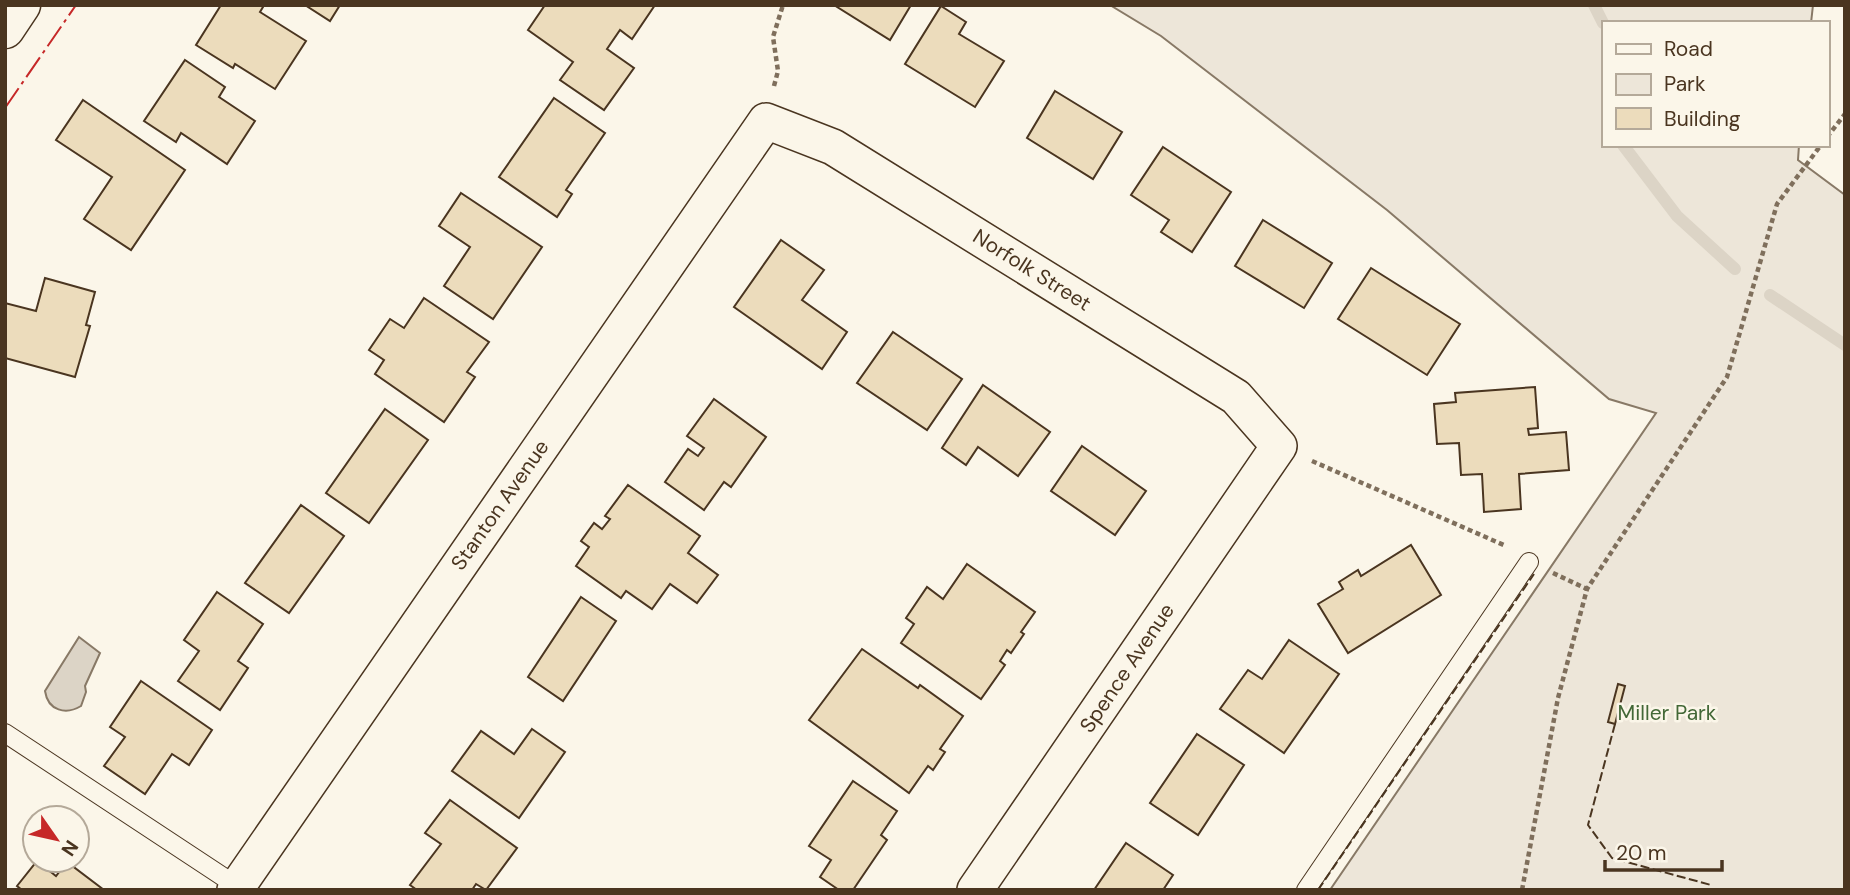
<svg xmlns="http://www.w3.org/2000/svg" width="1850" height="895" viewBox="0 0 1850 895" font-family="'DM Sans',sans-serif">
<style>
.green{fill:#ede6d9;stroke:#887966;stroke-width:2}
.water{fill:#dcd4c6;stroke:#887966;stroke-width:2}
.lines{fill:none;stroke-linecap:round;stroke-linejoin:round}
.stream{stroke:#dcd4c6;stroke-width:12}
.building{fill:#ecdcbc;stroke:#4a3520;stroke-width:2}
.lane-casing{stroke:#4a3520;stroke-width:20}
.street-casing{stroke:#4a3520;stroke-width:38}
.secondary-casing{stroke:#4a3520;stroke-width:41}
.path{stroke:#7f6f5c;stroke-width:4.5;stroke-dasharray:5 3.5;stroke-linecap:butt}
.lane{stroke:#fbf6e9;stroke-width:18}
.street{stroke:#fbf6e9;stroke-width:35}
.secondary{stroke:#fbf6e9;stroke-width:38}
.fence{stroke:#4a3520;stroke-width:2;stroke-dasharray:9 3.5;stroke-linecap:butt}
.power{stroke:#c62828;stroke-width:2;stroke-dasharray:24 5 3.5 5;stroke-linecap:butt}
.labels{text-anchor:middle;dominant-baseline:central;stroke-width:5;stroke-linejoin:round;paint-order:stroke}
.street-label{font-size:21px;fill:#4a3520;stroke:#fbf6e9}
.park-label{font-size:21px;fill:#436837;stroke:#fbf6e9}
</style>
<rect width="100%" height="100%" fill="#fbf6e9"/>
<path class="green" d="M 1110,5 L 1813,5 L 1811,23 L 1603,23 L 1603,145 L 1799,145 L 1798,160 L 1845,195 L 1845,890 L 1330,890 L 1656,413 L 1609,399 L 1387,210 L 1161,36 Z"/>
<path class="water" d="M 79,637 L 100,653 L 85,686 L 86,692 L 81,706 C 66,715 48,711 45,691 Z"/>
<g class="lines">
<g class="stream">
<path d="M 1594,5 L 1603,23"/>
<path d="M 1623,145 L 1677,216 L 1735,269"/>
<path d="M 1770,295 L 1845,345"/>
</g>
</g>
<g class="building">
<path d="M 221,5 L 260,5 L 263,7 L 260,12 L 306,41 L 275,89 L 235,64 L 233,68 L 196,45 Z"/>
<path d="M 305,5 L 340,5 L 330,21 Z"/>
<path d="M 545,5 L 655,5 L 632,39 L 620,30 L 607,49 L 634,68 L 604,110 L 560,80 L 573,62 L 528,30 Z"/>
<path d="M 834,5 L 911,5 L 890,40 Z"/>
<path d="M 941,6 L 966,22 L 959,34 L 1004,61 L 975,107 L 905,64 Z"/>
<path d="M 185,60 L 225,87 L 219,97 L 255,121 L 227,164 L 181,133 L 176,142 L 144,121 Z"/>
<path d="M 1055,91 L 1122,132 L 1093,179 L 1027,138 Z"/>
<path d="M 554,98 L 605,133 L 566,190 L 572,194 L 557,217 L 499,177 Z"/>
<path d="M 83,100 L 185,170 L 131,250 L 84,219 L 112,177 L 56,140 Z"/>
<path d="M 1163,147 L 1231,192 L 1192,252 L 1161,232 L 1169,220 L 1131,195 Z"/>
<path d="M 461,193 L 542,247 L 493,319 L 444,286 L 470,247 L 439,226 Z"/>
<path d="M 1263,220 L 1332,263 L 1304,308 L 1235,266 Z"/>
<path d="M 781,240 L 824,270 L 802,300 L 847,332 L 822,369 L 734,307 Z"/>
<path d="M 1371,268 L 1460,324 L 1427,375 L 1338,319 Z"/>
<path d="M 45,278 L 95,292 L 86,325 L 90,326 L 75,377 L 5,358 L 5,303 L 36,311 Z"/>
<path d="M 424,298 L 489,342 L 467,372 L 475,377 L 444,422 L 375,374 L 384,360 L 369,350 L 390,319 L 404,328 Z"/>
<path d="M 893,332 L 962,379 L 927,430 L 857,383 Z"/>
<path d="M 983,385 L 1050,432 L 1018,476 L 978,447 L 966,465 L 942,448 Z"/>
<path d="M 1535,387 L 1538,428 L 1528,429 L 1529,435 L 1566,432 L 1569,470 L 1519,474 L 1521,509 L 1484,512 L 1482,474 L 1461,475 L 1459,443 L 1437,444 L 1434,404 L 1456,402 L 1455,393 Z"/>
<path d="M 714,399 L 766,437 L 731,487 L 724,482 L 704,510 L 665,482 L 688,449 L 698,456 L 704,448 L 687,436 Z"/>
<path d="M 385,409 L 428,440 L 369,523 L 326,493 Z"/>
<path d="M 1082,446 L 1146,491 L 1115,535 L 1051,491 Z"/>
<path d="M 628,485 L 700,536 L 688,553 L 718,575 L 697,603 L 670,584 L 652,609 L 626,591 L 621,598 L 576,566 L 589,547 L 581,541 L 594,523 L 602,529 L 610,519 L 605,516 Z"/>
<path d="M 301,505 L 344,536 L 289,613 L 245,583 Z"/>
<path d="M 1411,545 L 1441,595 L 1348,653 L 1318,604 L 1343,589 L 1339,582 L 1358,570 L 1361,576 Z"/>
<path d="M 967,564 L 1035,612 L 1021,632 L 1024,634 L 1011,653 L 1007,650 L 1000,661 L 1005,665 L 981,699 L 901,643 L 914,624 L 906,618 L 927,587 L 943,599 Z"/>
<path d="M 217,592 L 263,624 L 238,661 L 248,668 L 220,710 L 178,681 L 199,651 L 184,640 Z"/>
<path d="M 581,597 L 616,621 L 563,701 L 528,677 Z"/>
<path d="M 1289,640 L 1339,674 L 1284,753 L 1220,709 L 1248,670 L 1262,679 Z"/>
<path d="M 862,649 L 918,688 L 920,685 L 963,716 L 940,749 L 945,752 L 933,770 L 928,766 L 909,793 L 809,720 Z"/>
<path d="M 141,681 L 212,730 L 189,765 L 172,754 L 145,794 L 104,766 L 125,737 L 110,727 Z"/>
<path d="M 1618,684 L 1625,686 L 1615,724 L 1608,722 Z"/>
<path d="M 532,729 L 565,752 L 519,818 L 452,771 L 481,731 L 514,754 Z"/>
<path d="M 1197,734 L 1244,765 L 1198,835 L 1150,803 Z"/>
<path d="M 853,781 L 897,811 L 881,835 L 887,840 L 853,890 L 839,890 L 820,877 L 831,860 L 809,846 Z"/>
<path d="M 450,800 L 517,848 L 486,890 L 476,884 L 472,890 L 417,890 L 410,885 L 441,844 L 425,833 Z"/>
<path d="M 1126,843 L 1173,875 L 1163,890 L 1094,890 Z"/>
<path d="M 37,861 L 56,876 L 67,862 L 104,890 L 22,890 L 17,886 Z"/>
</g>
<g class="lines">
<g class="lane-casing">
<g id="lane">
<path d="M 5,733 L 237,886"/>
<path d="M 1306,890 L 1529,562"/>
</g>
</g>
<g class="street-casing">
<path id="street" d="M 235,890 L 766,121 L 833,147 L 1236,397 L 1279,446 L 975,890"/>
</g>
<g class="secondary-casing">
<path id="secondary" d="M 5,29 L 21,5"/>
</g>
<g class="path">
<path d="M 774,86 L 778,71 L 773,37 L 783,5"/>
<path d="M 1827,137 L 1845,114"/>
<path d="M 1312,461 L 1506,546"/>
<path d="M 1553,573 L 1587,589"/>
<path d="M 1522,890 L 1558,698 L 1587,589 L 1727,377 L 1777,204 L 1821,145"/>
</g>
<use href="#lane" class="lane"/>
<use href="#street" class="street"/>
<use href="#secondary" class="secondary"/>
<g class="fence">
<path d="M 1615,724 L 1588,825 L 1612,858 L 1711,885"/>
<path d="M 1318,890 L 1534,574"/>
</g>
<path class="power" d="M 5,108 L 76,5"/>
</g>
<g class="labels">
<g class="street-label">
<text transform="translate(1032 270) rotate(32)">Norfolk Street</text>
<text transform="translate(500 505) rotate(-55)">Stanton Avenue</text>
<text transform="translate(1127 668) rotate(-56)">Spence Avenue</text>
</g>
<g class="park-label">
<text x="1667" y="713">Miller Park</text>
</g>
</g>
<rect width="1850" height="895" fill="none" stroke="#4a3520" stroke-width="14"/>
<rect x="1602" y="21" width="228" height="126" fill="#fbf6e9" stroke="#b4a999" stroke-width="2"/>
<rect x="1616" y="44" width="35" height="10" fill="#fbf6e9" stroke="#b4a999" stroke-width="2"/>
<text x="1664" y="56" font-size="21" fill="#4a3520">Road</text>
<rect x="1616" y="74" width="35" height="21" fill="#ede6d9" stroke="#b4a999" stroke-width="2"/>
<text x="1664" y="91" font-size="21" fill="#4a3520">Park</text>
<rect x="1616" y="108" width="35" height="21" fill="#ecdcbc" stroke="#b4a999" stroke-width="2"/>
<text x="1664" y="126" font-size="21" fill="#4a3520">Building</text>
<g transform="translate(56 839) rotate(124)"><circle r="33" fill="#fbf6e9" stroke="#b4a999" stroke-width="2"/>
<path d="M0-5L12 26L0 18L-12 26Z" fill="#c62828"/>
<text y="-10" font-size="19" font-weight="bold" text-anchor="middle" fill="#4a3520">N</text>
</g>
<path d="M1605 860v10h117v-10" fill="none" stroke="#4a3520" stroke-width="3.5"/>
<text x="1616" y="860" font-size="21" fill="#4a3520" stroke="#fbf6e9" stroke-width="5" paint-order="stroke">20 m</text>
</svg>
